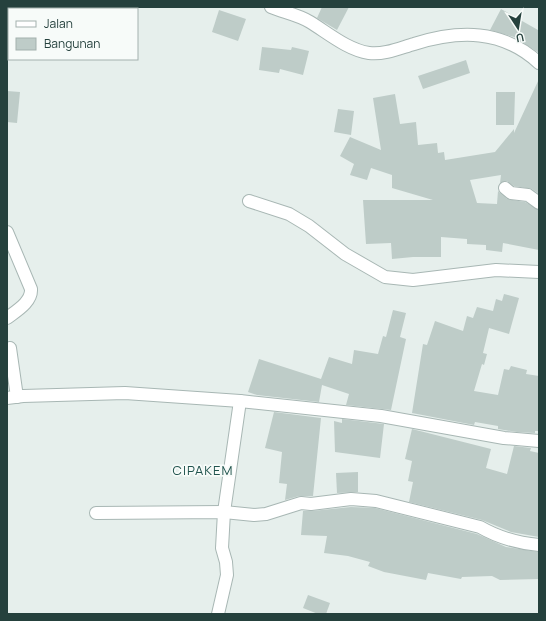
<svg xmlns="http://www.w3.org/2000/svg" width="546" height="621" viewBox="0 0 546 621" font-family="Manrope,sans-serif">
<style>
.building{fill:#beccc8}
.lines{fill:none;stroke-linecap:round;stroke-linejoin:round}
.minor-casing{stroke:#a8b7b4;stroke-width:14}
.minor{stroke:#fff;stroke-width:12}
.labels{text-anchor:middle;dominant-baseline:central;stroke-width:3.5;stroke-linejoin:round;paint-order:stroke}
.quarter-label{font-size:13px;letter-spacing:1px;fill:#20534d;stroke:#f7fbf9}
</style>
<rect width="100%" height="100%" fill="#e6efec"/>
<g class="building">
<path d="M 322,7 L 349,7 L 337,30 L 317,18 Z"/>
<path d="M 501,9 L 538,30 L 539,28 L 539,53 L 514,37 L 490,30 Z"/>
<path d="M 219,10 L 246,19 L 238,41 L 212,32 Z"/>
<path d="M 262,47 L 291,50 L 292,47 L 309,51 L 303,75 L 280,69 L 279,73 L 259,70 Z"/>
<path d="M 466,60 L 470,73 L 423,89 L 418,76 Z"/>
<path d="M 539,79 L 539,194 L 532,189 L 514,186 L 507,181 L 500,183 L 501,175 L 470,180 L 477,203 L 497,204 L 498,191 L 507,199 L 525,202 L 539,210 L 539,250 L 503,243 L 502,252 L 486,250 L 486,245 L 467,244 L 467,239 L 441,237 L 441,257 L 413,257 L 392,259 L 391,243 L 366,244 L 363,200 L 433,200 L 392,188 L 392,175 L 371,168 L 367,180 L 350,175 L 354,164 L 340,156 L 350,137 L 381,150 L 373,98 L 395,94 L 400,124 L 416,122 L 418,145 L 437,143 L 438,153 L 444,152 L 445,160 L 495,152 L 514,129 L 514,133 Z"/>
<path d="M 7,91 L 20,92 L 17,123 L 7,122 Z"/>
<path d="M 496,92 L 515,92 L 514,125 L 496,125 Z"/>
<path d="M 338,109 L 354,111 L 351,135 L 334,132 Z"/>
<path d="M 504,294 L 519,298 L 509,334 L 489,328 L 483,353 L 487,354 L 484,365 L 482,364 L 474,391 L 498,395 L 504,369 L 509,370 L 511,366 L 527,370 L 526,374 L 539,376 L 538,431 L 535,431 L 535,433 L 517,432 L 498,429 L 498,426 L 475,422 L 474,425 L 412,413 L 423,344 L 427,345 L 435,321 L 463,331 L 467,316 L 473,318 L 477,307 L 493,311 L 496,299 L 502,301 Z"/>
<path d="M 393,310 L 406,313 L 400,337 L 406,339 L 391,410 L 346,405 L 349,394 L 322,385 L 319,402 L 257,395 L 248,392 L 259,359 L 321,379 L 329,357 L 352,364 L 354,350 L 378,354 L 383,336 L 386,337 Z"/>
<path d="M 274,412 L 321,418 L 313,496 L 299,496 L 285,500 L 287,484 L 279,483 L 282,452 L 265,448 Z"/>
<path d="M 342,419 L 384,424 L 380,458 L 335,452 L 334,421 L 342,423 Z"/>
<path d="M 412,429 L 491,449 L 486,468 L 507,474 L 514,446 L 531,448 L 530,451 L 539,453 L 539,537 L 511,532 L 482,520 L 409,502 L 413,482 L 408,481 L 412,461 L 405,459 Z"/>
<path d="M 358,472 L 358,492 L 337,493 L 336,473 Z"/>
<path d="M 351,507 L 375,508 L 477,534 L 506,547 L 539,552 L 539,579 L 500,580 L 492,576 L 462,577 L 461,579 L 428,573 L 426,580 L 384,572 L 368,566 L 370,562 L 348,556 L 324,553 L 327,536 L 301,535 L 303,511 L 312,511 Z"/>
<path d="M 308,595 L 330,603 L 326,614 L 318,614 L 303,608 Z"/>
</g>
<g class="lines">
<g class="minor-casing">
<g id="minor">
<path d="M 271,7 C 283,12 299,15 310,22 C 328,33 348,50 369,53 C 384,55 400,48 414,44 C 459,30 502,29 539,63"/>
<path d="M 505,188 L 511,193 L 528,195 L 539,203"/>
<path d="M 249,201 L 289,214 L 309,226 L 345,254 L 385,277 L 413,280 L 496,270 L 539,272"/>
<path d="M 7,232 L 31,289 C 32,302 16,311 7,318"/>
<path d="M 10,348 L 17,397"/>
<path d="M 7,398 L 23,396 L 125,393 L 240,401 L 381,416 L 504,438 L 539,441"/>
<path d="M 96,513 L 224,512 L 254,515 L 266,514 L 301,503 L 311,504 L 351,499 L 376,501 L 480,527 C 499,538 517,543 539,545"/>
<path d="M 218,614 L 227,575 L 226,562 L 222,548 L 224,512 L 240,401"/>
</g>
</g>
<use href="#minor" class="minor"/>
</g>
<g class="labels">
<g class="quarter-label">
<text x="203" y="470">CIPAKEM</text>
</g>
</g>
<rect width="546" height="621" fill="none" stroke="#25413d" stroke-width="16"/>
<rect x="8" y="8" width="130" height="52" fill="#f7fbf9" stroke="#a3b1ae"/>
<rect x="16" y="21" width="20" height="6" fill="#ffffff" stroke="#a3b1ae"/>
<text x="44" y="28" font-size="12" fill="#25413d">Jalan</text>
<rect x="16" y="38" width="20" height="12" fill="#beccc8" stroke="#a3b1ae"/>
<text x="44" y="48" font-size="12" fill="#25413d">Bangunan</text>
<g transform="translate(518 28) rotate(168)" stroke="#f7fbf9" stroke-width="3" paint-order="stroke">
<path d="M0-3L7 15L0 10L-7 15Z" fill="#25413d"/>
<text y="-6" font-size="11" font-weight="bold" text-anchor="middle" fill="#25413d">U</text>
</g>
</svg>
